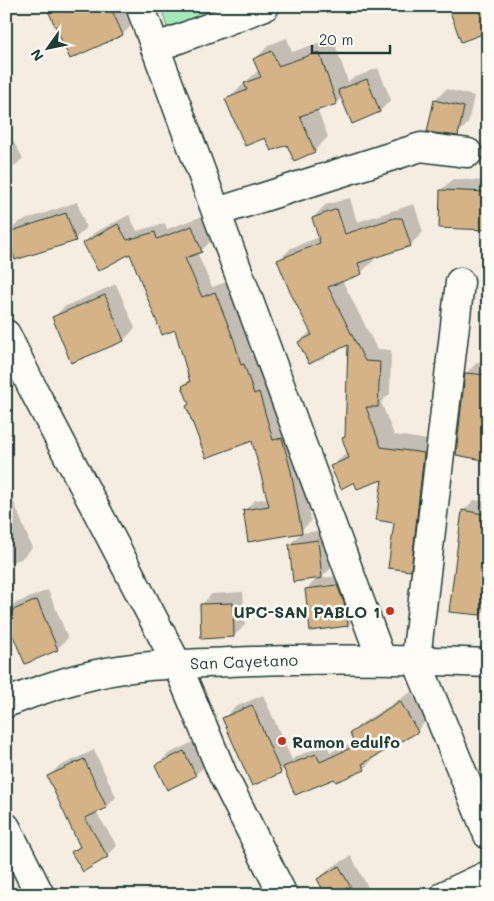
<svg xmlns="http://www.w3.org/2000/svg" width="494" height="901" viewBox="0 0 494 901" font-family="Mali,sans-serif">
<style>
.green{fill:#a5eab6;stroke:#629475}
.shadow{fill:#0003}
.building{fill:#d5b387;stroke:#1f3d34}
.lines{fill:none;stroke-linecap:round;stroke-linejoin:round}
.minor-casing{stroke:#1f3d34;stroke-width:31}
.secondary-casing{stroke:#1f3d34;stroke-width:31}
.minor{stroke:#fdfcf7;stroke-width:28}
.secondary{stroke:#fdfcf7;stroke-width:28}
.poi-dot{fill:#c8321e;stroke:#fdfcf7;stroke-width:2}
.labels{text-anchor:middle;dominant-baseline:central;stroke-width:5;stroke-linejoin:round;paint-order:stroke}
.poi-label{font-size:16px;font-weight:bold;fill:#1f3d34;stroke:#fdfcf7;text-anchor:end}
.street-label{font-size:16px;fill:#1f3d34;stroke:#fdfcf7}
</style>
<rect width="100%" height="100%" fill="#f5ede1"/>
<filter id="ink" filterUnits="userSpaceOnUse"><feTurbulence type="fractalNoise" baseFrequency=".02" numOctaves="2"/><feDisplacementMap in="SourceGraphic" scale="10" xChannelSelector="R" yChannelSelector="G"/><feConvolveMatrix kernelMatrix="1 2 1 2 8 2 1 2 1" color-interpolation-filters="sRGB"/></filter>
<g filter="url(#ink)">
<path class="green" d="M 161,6 L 237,6 L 169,35 Z"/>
<g class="shadow">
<path d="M 46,6 L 126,6 L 134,23 L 123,34 L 71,57 Z"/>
<path d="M 287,38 L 292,52 L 333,38 L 348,82 L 351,79 L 378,68 L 391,100 L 380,111 L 352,122 L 342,97 L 336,103 L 317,109 L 328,137 L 314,151 L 266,136 L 227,99 L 259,70 L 255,59 L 269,45 Z"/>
<path d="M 446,89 L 474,96 L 468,123 L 457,135 L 435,101 Z"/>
<path d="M 13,141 L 23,158 L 17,164 L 6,170 L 6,145 Z"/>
<path d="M 453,179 L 488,181 L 488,229 L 441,190 Z"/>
<path d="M 350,198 L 357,222 L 414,204 L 423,232 L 410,245 L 373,257 L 374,260 L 362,272 L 342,280 L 377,349 L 391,350 L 390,394 L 381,402 L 394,435 L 436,441 L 423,557 L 410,569 L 383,478 L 332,466 L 348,452 L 343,438 L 346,435 L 349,342 L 299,342 L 311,331 L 279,260 L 291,248 L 319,237 L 313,218 L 325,205 Z"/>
<path d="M 77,202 L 86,228 L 75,239 L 8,233 L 19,222 Z"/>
<path d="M 129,215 L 137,231 L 165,223 L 167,229 L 203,216 L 212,240 L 201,251 L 197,252 L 212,287 L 226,282 L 244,329 L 252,356 L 254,355 L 265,385 L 270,383 L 301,460 L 311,521 L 301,531 L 244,511 L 255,500 L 269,498 L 253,439 L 190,403 L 183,386 L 190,379 L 176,328 L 131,253 L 84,243 L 94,233 Z"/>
<path d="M 116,284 L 135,328 L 124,340 L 72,362 L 53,318 L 64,307 Z"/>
<path d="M 478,362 L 488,363 L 488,460 L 466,373 Z"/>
<path d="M 6,482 L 32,548 L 21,559 L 6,564 Z"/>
<path d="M 474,500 L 488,502 L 488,607 L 481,614 L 463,511 Z"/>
<path d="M 329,530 L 333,566 L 321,578 L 348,575 L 359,614 L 348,625 L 306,590 L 318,577 L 290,544 L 301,533 Z"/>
<path d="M 48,590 L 68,638 L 57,649 L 6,613 L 16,603 Z"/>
<path d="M 243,592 L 245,625 L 234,636 L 201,605 L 212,594 Z"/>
<path d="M 411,692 L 427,720 L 417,731 L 373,756 L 374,758 L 364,769 L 335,777 L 285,768 L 281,772 L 252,784 L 224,718 L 235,707 L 263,695 L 292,760 L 295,757 L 327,744 L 330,752 L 355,742 L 351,733 L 362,723 Z"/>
<path d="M 195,741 L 207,764 L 195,775 L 157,765 L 168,754 Z"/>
<path d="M 94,750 L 116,797 L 107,807 L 96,812 L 117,846 L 107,856 L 73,852 L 80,845 L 48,777 L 58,767 Z"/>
<path d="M 351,856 L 370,891 L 366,895 L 327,895 L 319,879 L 330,868 Z"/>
</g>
<g class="building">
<path d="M 46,6 L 110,6 L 123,35 L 70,59 Z"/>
<path d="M 448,6 L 488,6 L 488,32 L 461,42 Z"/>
<path d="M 272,51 L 278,66 L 319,52 L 337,104 L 300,116 L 315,152 L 294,161 L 287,145 L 271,151 L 265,138 L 245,146 L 225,99 L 247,90 L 244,83 L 261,77 L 253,59 Z"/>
<path d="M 367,79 L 380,112 L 352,124 L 338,90 Z"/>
<path d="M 434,100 L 464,107 L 458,136 L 427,132 Z"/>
<path d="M 440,190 L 488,192 L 488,230 L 439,228 Z"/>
<path d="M 337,209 L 345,234 L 394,218 L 402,218 L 411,246 L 358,263 L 362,274 L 328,287 L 365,361 L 380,362 L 378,407 L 366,407 L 381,447 L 424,453 L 411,571 L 388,568 L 394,523 L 376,520 L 382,480 L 357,489 L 354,482 L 341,489 L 330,466 L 349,458 L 342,438 L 345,437 L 348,345 L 309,364 L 298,342 L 312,335 L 290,292 L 277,260 L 320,243 L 312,218 Z"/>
<path d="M 66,213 L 76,241 L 15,260 L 6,233 Z"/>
<path d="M 118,224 L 127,240 L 155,232 L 157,239 L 192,226 L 202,252 L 185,258 L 202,297 L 215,292 L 234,340 L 241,365 L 244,364 L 254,394 L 259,392 L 273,440 L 282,438 L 291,471 L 302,533 L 248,542 L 243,510 L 269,506 L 252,441 L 206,458 L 186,406 L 189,404 L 182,386 L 190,382 L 175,330 L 162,335 L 130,254 L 98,271 L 83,243 Z"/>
<path d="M 105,295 L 124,341 L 71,363 L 52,317 Z"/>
<path d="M 465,373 L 488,375 L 488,461 L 456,455 Z"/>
<path d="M 462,510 L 488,515 L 488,546 L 483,575 L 485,575 L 481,615 L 449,612 Z"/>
<path d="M 318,540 L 322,578 L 293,582 L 289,544 Z"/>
<path d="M 337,585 L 346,608 L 348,626 L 310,631 L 305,589 Z"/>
<path d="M 37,600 L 58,650 L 25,664 L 6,620 L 6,613 Z"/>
<path d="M 233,603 L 234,637 L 201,639 L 200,604 Z"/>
<path d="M 400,701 L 418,732 L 362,764 L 365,770 L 336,782 L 334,779 L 295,795 L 283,767 L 316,754 L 320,762 L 355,746 L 350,733 Z"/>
<path d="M 252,705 L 281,773 L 252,786 L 222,718 Z"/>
<path d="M 184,751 L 196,776 L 167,790 L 155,765 Z"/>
<path d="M 84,759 L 107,808 L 85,818 L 108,857 L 83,872 L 71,852 L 80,847 L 47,776 Z"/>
<path d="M 339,866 L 355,895 L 326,895 L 317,879 Z"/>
</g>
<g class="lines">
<g class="minor-casing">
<g id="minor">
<path d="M 140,6 L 381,658"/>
<path d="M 155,48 L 265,6"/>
<path d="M 217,212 L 421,147 L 468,153"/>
<path d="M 460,282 L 416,659 L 488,835"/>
<path d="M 6,334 L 33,389 L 177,664 L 223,775 L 283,895"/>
<path d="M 6,827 L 40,895"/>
<path d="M 445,895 L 488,875"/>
</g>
</g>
<g class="secondary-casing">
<path id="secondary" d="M 6,703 C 36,691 65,681 97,674 C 140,664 185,664 229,662 C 316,658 401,659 488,663"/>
</g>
<use href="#minor" class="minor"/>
<use href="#secondary" class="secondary"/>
</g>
</g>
<g class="poi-dot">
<circle cx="390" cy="611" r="5"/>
<circle cx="282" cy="741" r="5"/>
</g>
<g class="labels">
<g class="poi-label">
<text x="380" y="611">UPC-SAN PABLO 1</text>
<text x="292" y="741" text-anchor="start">Ramon edulfo</text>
</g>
<g class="street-label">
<text transform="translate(244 661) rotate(-2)">San Cayetano</text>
</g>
</g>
<rect width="494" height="901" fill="none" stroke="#fdfcf7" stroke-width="25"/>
<rect x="12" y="12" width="469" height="876" fill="none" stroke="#1f3d34" stroke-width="2" filter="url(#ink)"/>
<g transform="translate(48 48) rotate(237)" stroke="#fdfcf7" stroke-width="4" paint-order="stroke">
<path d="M0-4L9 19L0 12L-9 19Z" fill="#1f3d34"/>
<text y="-8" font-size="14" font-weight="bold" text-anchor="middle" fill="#1f3d34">N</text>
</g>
<path d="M312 45v8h78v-8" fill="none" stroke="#1f3d34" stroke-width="2.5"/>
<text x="319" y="45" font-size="15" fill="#1f3d34" stroke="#fdfcf7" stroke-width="4" paint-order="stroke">20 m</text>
</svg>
